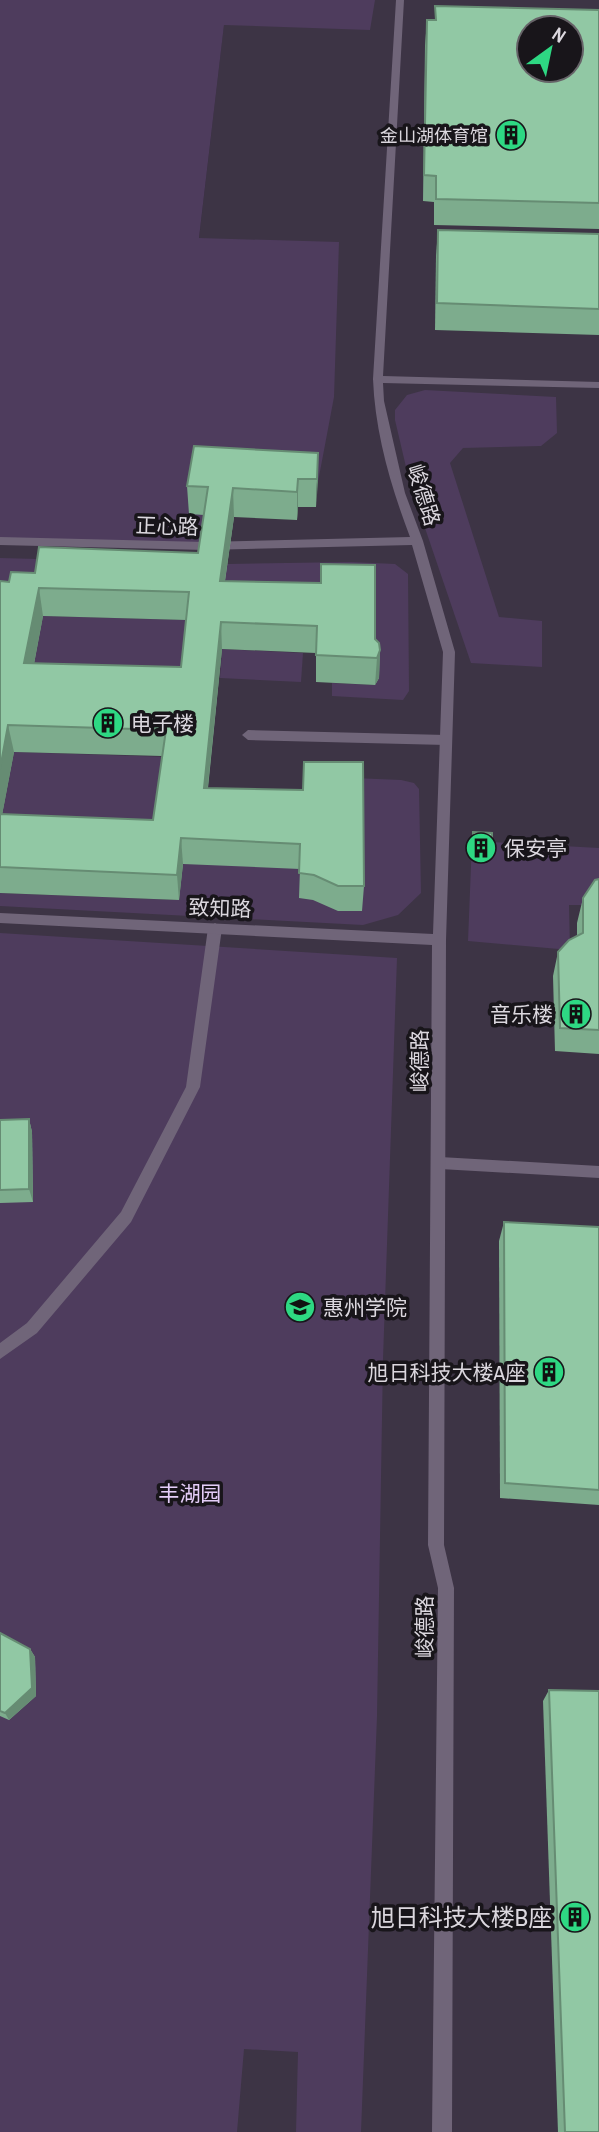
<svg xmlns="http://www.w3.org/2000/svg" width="599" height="2132" viewBox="0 0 599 2132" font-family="'Archivo Narrow','Noto Sans SC',sans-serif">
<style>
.built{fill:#3d3445;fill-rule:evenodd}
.green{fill:#4e3c5d}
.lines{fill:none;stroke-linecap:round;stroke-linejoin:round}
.lane{fill:#706579;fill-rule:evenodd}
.street{fill:#706579;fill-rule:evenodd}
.wall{fill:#7dac8d;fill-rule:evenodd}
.shaded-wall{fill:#668c73}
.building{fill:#91c8a4;stroke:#668c73;stroke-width:2;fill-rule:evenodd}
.labels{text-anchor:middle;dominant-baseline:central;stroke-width:7;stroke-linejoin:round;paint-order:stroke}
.far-poi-label{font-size:18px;fill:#dbd7de;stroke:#18151a;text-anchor:end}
.street-label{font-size:21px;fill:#dbd7de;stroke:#18151a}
.poi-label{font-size:21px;fill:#dbd7de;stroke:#18151a;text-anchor:start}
.park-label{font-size:21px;fill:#e4cdf8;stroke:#18151a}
.near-poi-label{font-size:24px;fill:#dbd7de;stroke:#18151a;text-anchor:end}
</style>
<rect width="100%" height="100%" fill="#312b37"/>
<path class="built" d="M 248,0 L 599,0 L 599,2132 L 0,2132 L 0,482 L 199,238 L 224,24 ZM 529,28 L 571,28 L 571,70 L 529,70 Z"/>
<g class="green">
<path d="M 0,0 L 375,0 L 370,30 L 224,25 L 199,238 L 339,242 L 334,397 L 318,482 L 189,513 L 210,515 L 205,546 L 0,541 Z"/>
<path d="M 425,390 L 556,397 L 557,433 L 541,446 L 463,448 L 450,463 L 499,617 L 542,621 L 542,667 L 471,663 L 410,484 L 395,420 L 395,410 L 407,395 Z"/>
<path d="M 0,558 L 228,564 L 351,562 L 395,564 L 408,574 L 409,691 L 403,700 L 332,696 L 332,683 L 375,685 L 374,593 L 0,609 Z"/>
<path d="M 43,616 L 191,620 L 184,694 L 29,690 Z"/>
<path d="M 222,649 L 303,653 L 301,682 L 220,678 Z"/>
<path d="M 14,752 L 168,757 L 156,846 L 0,826 Z"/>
<path d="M 330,777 L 401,780 L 414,783 L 419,789 L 421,893 L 398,915 L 363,925 L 0,906 L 0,893 L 179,900 L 183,864 Z"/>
<path d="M 472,841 L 599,848 L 599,902 L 589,905 L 569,905 L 570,950 L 468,941 Z"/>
<path d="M 0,933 L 397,958 L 383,1359 L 377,1716 L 361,2132 L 296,2132 L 298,2052 L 244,2049 L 237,2132 L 0,2132 Z"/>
</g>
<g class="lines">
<g class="lane">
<path d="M 248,730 L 446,735 L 452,740 L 446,745 L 248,740 L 242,735 Z"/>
<path d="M 215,923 L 222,928 L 200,1087 L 131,1222 L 37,1333 L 0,1359 L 0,1343 L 27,1323 L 121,1212 L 186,1087 L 208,928 Z"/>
<path d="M 440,1157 L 599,1166 L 599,1178 L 440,1169 L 435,1167 L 433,1163 L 435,1159 Z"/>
</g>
<path class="street" d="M 396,0 L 404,0 L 383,376 L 599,382 L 599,388 L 383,383 L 384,401 L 405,493 L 423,541 L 455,652 L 446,940 L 444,1545 L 454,1588 L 452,2132 L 432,2132 L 438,1588 L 428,1545 L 432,945 L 0,923 L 0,913 L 433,934 L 443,652 L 412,545 L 205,550 L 0,545 L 0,537 L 205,542 L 410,537 C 391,487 375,433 373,379 Z"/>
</g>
<g class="wall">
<path d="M 435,6 L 599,10 L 599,229 L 434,225 L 434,202 L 423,201 L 425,46 L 427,20 L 435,20 Z"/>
<path d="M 438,230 L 599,234 L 599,335 L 435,330 L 436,256 Z"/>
<path d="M 318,453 L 316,507 L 298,507 L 297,520 L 234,517 L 225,581 L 375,639 L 380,650 L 379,678 L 375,685 L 316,682 L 316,653 L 222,649 L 208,788 L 303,790 L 364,886 L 362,911 L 338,911 L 313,900 L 299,898 L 300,869 L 183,864 L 179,900 L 0,893 L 0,581 L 9,582 L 35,573 L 198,553 L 204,515 L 189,514 L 187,486 ZM 43,616 L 186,620 L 181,667 L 34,664 ZM 14,752 L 162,756 L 153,820 L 2,815 Z"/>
<path d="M 473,832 L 492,847 L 490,855 L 472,854 Z"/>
<path d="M 599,879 L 599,1054 L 555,1051 L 553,976 L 558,952 L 577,936 L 577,923 L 583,898 Z"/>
<path d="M 29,1119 L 32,1132 L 33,1202 L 0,1203 L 0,1120 Z"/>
<path d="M 504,1222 L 599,1227 L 599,1505 L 500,1498 L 499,1241 Z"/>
<path d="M 0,1633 L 30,1649 L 35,1657 L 36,1696 L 9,1720 L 0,1716 Z"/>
<path d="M 549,1690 L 599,2132 L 558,2132 L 543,1701 Z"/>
</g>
<g class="shaded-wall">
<path d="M 318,453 L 318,482 L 316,507 L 317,479 Z"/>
<path d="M 298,479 L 298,507 L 297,520 L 297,492 Z"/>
<path d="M 233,488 L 234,517 L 221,608 L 220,581 Z"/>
<path d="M 39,588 L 43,616 L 29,690 L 24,663 Z"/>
<path d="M 221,622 L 222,649 L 205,814 L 204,788 Z"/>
<path d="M 380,650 L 379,678 L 375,685 L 377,658 Z"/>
<path d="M 8,725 L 14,752 L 0,826 L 0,769 Z"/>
<path d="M 181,838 L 183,864 L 179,900 L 177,875 Z"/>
<path d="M 29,1119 L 32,1132 L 33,1202 L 29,1189 Z"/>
<path d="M 30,1649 L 35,1657 L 36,1696 L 9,1720 L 5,1713 Z"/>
</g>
<g class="building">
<path d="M 435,6 L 599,10 L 599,203 L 436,199 L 436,176 L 424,175 L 427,20 L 436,20 ZM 529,28 L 571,28 L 571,70 L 529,70 Z"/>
<path d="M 438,230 L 599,234 L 599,309 L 437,303 Z"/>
<path d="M 194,446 L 318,453 L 317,479 L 298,479 L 297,492 L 233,488 L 220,581 L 321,583 L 321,564 L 375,565 L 375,639 L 379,643 L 380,650 L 377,658 L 316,655 L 317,626 L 221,622 L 204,788 L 303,790 L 304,762 L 363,762 L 364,886 L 338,886 L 314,875 L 299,873 L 300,844 L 181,838 L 177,875 L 0,867 L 0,814 L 153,820 L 166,730 L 8,725 L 0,769 L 0,581 L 9,582 L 11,572 L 35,573 L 39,547 L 198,553 L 208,487 L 187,486 ZM 39,588 L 189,592 L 181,667 L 24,663 Z"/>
<path d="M 473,832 L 492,833 L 492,847 L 473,845 Z"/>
<path d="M 599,879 L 599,1030 L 560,1028 L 558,952 L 569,940 L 583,933 L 583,898 L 595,880 Z"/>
<path d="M 29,1119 L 29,1189 L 0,1190 L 0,1120 Z"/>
<path d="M 504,1222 L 599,1227 L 599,1490 L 505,1483 Z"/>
<path d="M 0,1633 L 30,1649 L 32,1688 L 5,1713 L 0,1711 Z"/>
<path d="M 549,1690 L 599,1691 L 599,2132 L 565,2132 Z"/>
</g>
<defs>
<g id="building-disc" transform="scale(1.575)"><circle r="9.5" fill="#2ed883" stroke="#18151a"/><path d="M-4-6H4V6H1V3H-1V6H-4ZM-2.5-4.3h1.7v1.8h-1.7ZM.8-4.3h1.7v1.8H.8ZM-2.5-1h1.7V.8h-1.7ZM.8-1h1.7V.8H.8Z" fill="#111"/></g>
<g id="university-disc" transform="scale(1.575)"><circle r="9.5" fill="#2ed883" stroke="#18151a"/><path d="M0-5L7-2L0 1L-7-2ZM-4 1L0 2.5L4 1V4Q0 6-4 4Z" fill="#111"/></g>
</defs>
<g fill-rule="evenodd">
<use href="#building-disc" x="511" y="135"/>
<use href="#building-disc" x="108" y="723"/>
<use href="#building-disc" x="481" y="848"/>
<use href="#building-disc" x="576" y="1014"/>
<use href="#university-disc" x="300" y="1307"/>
<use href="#building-disc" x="549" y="1372"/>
<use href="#building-disc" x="575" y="1917"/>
</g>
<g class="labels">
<g class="far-poi-label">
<text x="488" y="135">金山湖体育馆</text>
</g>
<g class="street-label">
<text transform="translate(424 495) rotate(73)">峻德路</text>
<text transform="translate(167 526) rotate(2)">正心路</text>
<text transform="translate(220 908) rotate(2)">致知路</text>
<text transform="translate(419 1061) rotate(-90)">峻德路</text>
<text transform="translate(424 1627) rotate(-90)">峻德路</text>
</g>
<g class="poi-label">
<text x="131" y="723">电子楼</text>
<text x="504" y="848">保安亭</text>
<text x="553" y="1014" text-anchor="end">音乐楼</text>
<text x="323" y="1307">惠州学院</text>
<text x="526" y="1372" text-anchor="end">旭日科技大楼A座</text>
</g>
<g class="park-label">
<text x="190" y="1493">丰湖园</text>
</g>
<g class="near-poi-label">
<text x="552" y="1917">旭日科技大楼B座</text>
</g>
</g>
<g transform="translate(550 49) rotate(33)"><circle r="33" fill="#18151a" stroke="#666368" stroke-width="2"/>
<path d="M0-5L12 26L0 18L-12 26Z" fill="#2ed883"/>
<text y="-10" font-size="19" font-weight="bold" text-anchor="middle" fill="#dbd7de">N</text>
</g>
</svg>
